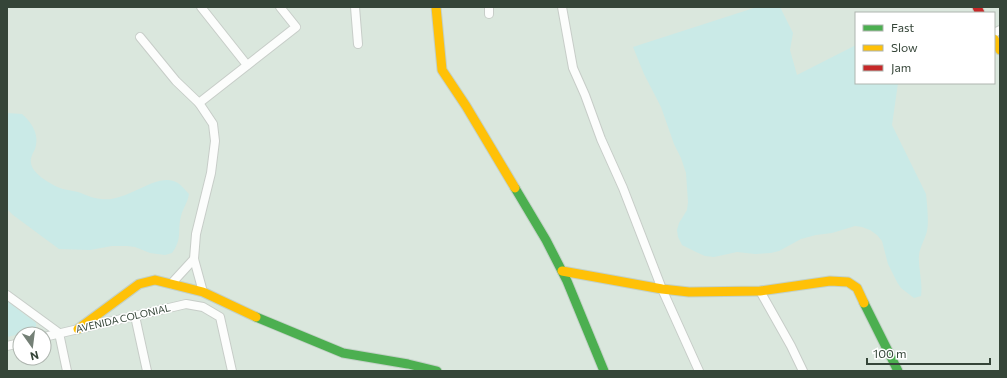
<svg xmlns="http://www.w3.org/2000/svg" width="1007" height="378" viewBox="0 0 1007 378" font-family="Commissioner,sans-serif">
<style>
.residential{fill:#dae7dd;fill-rule:evenodd}
.green{fill:#caeae7}
.lines{fill:none;stroke-linecap:round;stroke-linejoin:round}
.street-casing{stroke:#c7cdc8;stroke-width:10}
.fast-casing{stroke:#c3d1c7;stroke-width:11}
.slow-casing{stroke:#c3d1c7;stroke-width:11}
.jam-casing{stroke:#c3d1c7;stroke-width:11}
.street{stroke:#fcfdfc;stroke-width:8}
.fast{stroke:#4caf50;stroke-width:9}
.slow{stroke:#ffc107;stroke-width:9}
.jam{stroke:#c62828;stroke-width:9}
.labels{text-anchor:middle;dominant-baseline:central;stroke-width:3;stroke-linejoin:round;paint-order:stroke}
.street-label{font-size:10px;fill:#354538;stroke:#fff}
</style>
<rect width="100%" height="100%" fill="#e9efea"/>
<path class="residential" d="M 7,7 L 1000,7 L 1000,371 L 7,371 ZM 856,13 L 994,13 L 994,83 L 856,83 ZM 20,334 L 44,334 L 44,358 L 20,358 Z"/>
<g class="green">
<path d="M 757,7 L 780,7 L 793,33 L 790,50 L 797,75 L 856,45 L 856,83 L 898,83 L 892,125 L 926,194 C 927,203 929,222 927,231 C 925,239 920,247 919,255 C 918,269 923,282 921,296 L 914,298 L 901,288 L 897,282 L 888,264 L 882,241 L 877,235 L 870,230 L 862,227 L 855,226 L 832,233 L 816,235 L 801,239 L 779,251 L 771,253 L 755,254 L 737,252 L 714,257 L 705,256 L 696,252 L 682,245 L 678,237 L 677,230 L 679,223 L 687,210 L 688,202 L 686,173 L 681,158 L 674,144 L 661,107 L 644,74 L 633,47 Z"/>
<path d="M 7,113 L 22,114 C 32,123 40,135 35,149 C 33,153 30,158 31,163 C 32,174 53,186 63,189 C 68,190 73,191 78,192 C 86,195 92,198 101,199 C 128,203 157,170 178,183 C 182,186 186,191 189,194 C 188,202 183,208 181,216 C 177,231 183,238 172,253 L 165,255 L 150,253 L 135,247 L 127,246 L 112,246 L 90,250 L 59,249 L 13,215 L 7,209 Z"/>
<path d="M 7,301 L 36,323 L 36,330 L 7,337 Z"/>
</g>
<g class="lines">
<g class="street-casing">
<g id="street">
<path d="M 201,7 L 247,65"/>
<path d="M 355,7 L 358,44"/>
<path d="M 489,7 L 489,14"/>
<path d="M 562,7 L 573,68 L 585,95 L 601,139 L 623,188 L 662,289 L 699,371"/>
<path d="M 994,33 L 1000,30"/>
<path d="M 140,37 L 176,81 L 199,103 L 296,27 L 280,7"/>
<path d="M 199,103 L 213,124 L 215,141 L 211,173 L 196,234 L 194,259 L 203,292"/>
<path d="M 171,284 L 194,259"/>
<path d="M 760,291 L 791,346 L 803,371"/>
<path d="M 7,295 L 59,333 L 67,371"/>
<path d="M 135,316 L 147,371"/>
<path d="M 44,337 L 186,304 L 203,307 L 220,317 L 232,371"/>
<path d="M 7,346 L 20,343"/>
</g>
</g>
<g class="fast-casing">
<g id="fast">
<path d="M 515,188 L 546,240 L 567,281 L 604,371"/>
<path d="M 864,303 L 898,371"/>
<path d="M 256,317 L 343,353 L 408,364 L 437,371"/>
</g>
</g>
<g class="slow-casing">
<g id="slow">
<path d="M 436,7 L 442,70 L 466,106 L 515,188"/>
<path d="M 994,39 L 1000,50"/>
<path d="M 562,271 L 662,289 L 689,292 L 760,291 L 830,281 L 848,282 L 857,288 L 864,303"/>
<path d="M 78,329 L 139,284 L 155,280 L 203,292 L 256,317"/>
</g>
</g>
<g class="jam-casing">
<path id="jam" d="M 977,7 L 980,13"/>
</g>
<use href="#street" class="street"/>
<use href="#fast" class="fast"/>
<use href="#slow" class="slow"/>
<use href="#jam" class="jam"/>
</g>
<g class="labels">
<g class="street-label">
<text transform="translate(123 318) rotate(-13)">AVENIDA COLONIAL</text>
</g>
</g>
<rect width="1007" height="378" fill="none" stroke="#354538" stroke-width="16"/>
<rect x="855" y="12" width="140" height="72" fill="#ffffff" stroke="#aeb5af"/>
<rect x="863" y="25" width="20" height="6" fill="#4caf50" stroke="#aeb5af"/>
<text x="891" y="32" font-size="12" fill="#354538">Fast</text>
<rect x="863" y="45" width="20" height="6" fill="#ffc107" stroke="#aeb5af"/>
<text x="891" y="52" font-size="12" fill="#354538">Slow</text>
<rect x="863" y="65" width="20" height="6" fill="#c62828" stroke="#aeb5af"/>
<text x="891" y="72" font-size="12" fill="#354538">Jam</text>
<g transform="translate(32 346) rotate(166)"><circle r="19" fill="#ffffff" stroke="#aeb5af"/>
<path d="M0-3L7 15L0 10L-7 15Z" fill="#748076"/>
<text y="-6" font-size="11" font-weight="bold" text-anchor="middle" fill="#354538">N</text>
</g>
<path d="M867 358v6h123v-6" fill="none" stroke="#354538" stroke-width="2"/>
<text x="873" y="358" font-size="12" fill="#354538" stroke="#ffffff" stroke-width="3" paint-order="stroke">100 m</text>
</svg>
